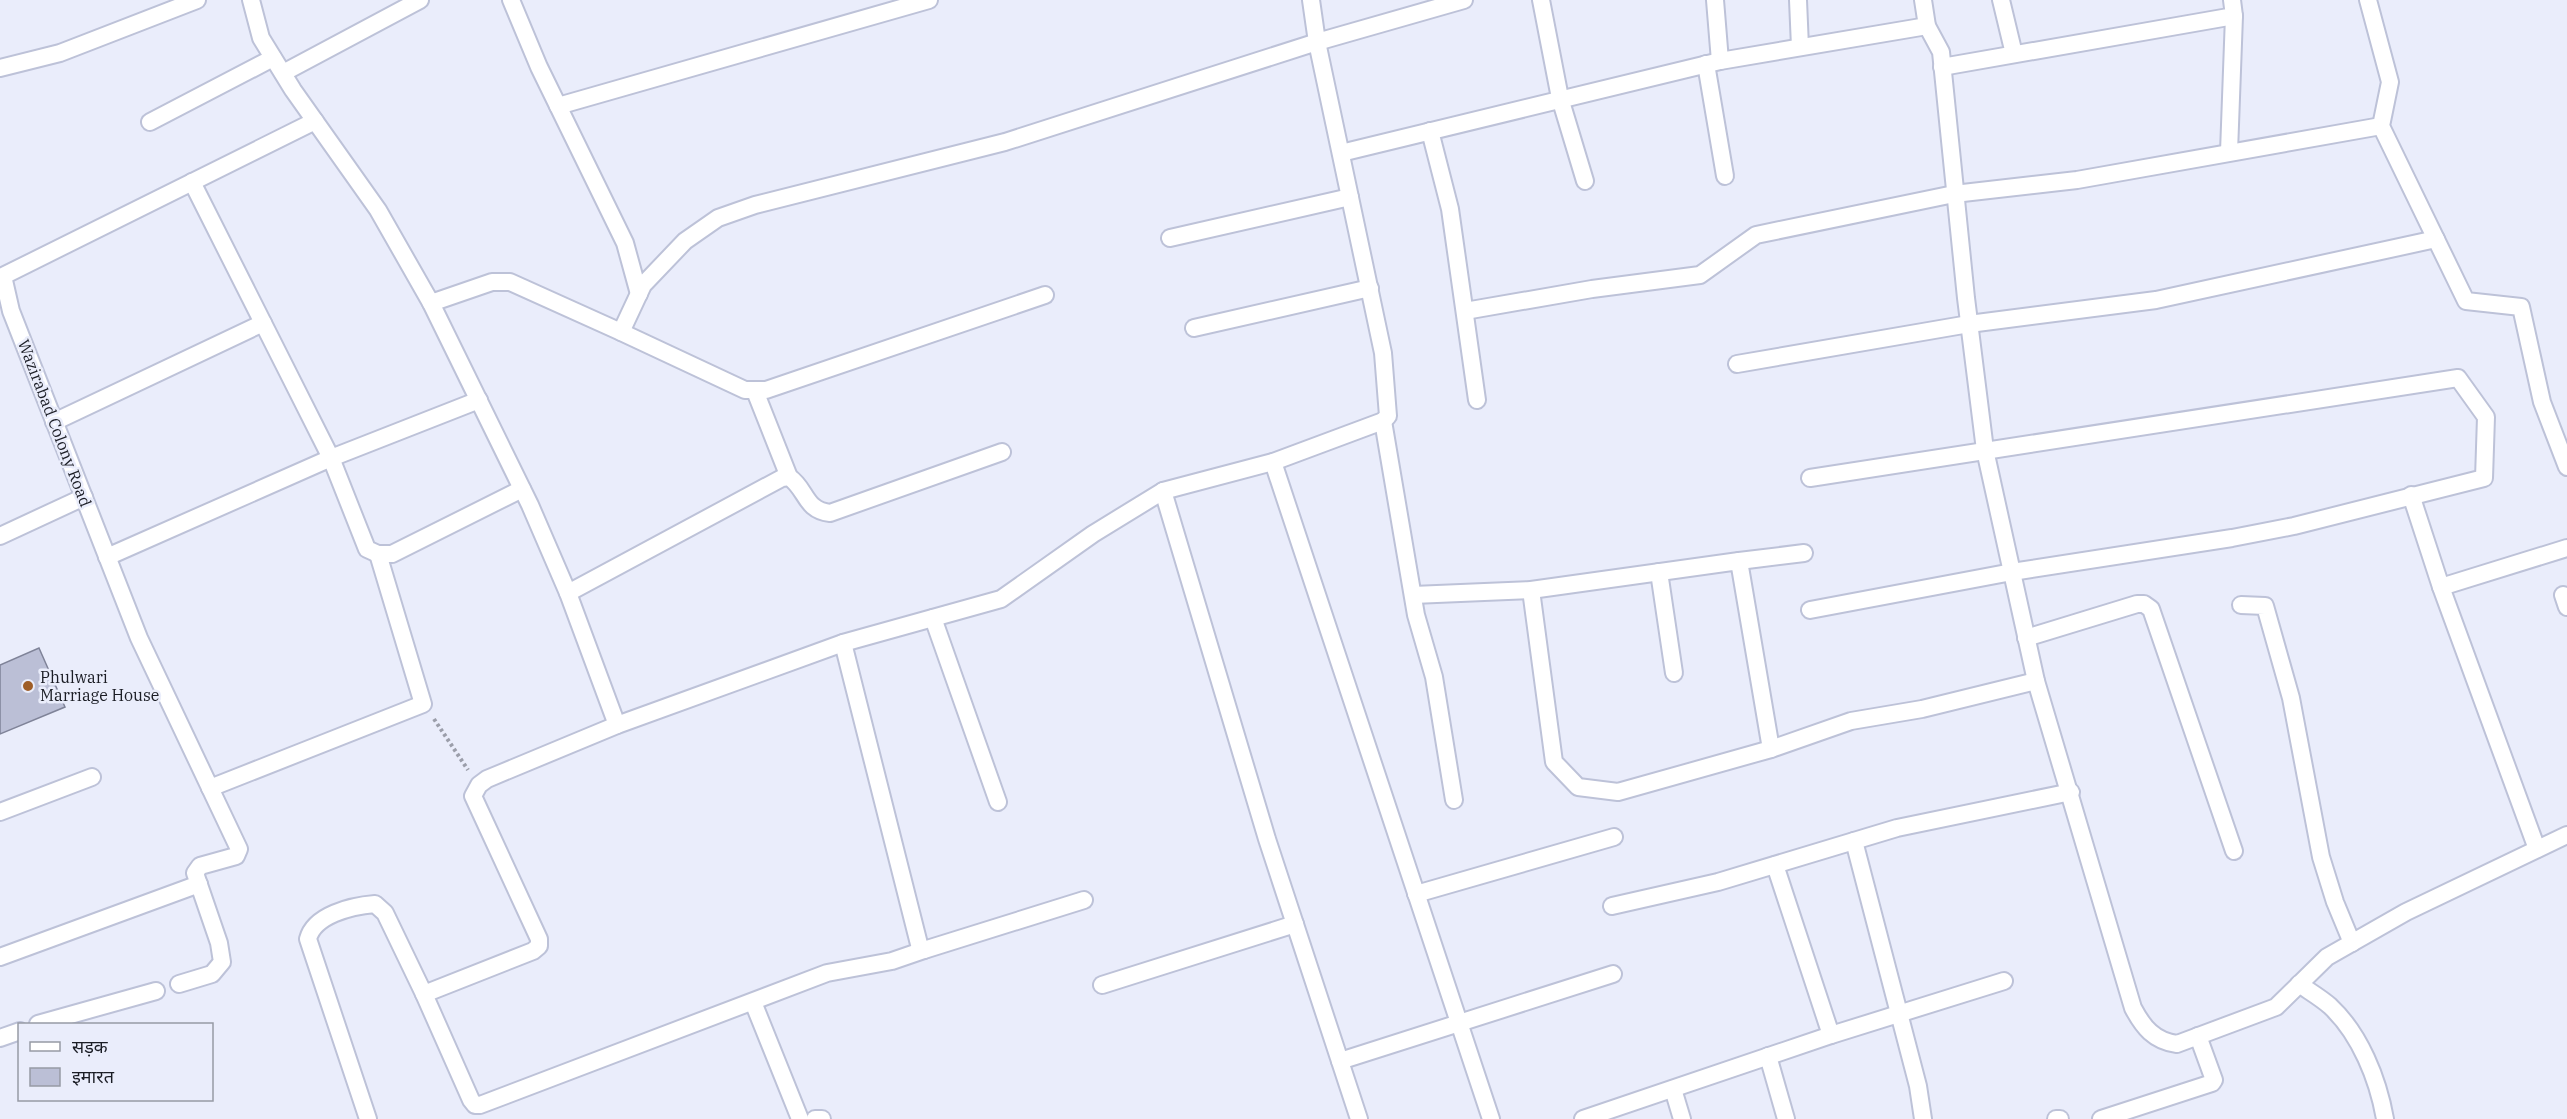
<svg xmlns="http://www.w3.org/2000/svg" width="2567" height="1119" viewBox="0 0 2567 1119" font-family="'IBM Plex Serif','Noto Sans Devanagari',serif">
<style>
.building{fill:#bbbfd6;stroke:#7f8398;stroke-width:1.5}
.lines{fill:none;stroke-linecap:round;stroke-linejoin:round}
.minor-casing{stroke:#bdc2d8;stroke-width:20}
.path{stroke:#9b9eaa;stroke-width:4;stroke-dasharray:3 3;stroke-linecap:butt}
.minor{stroke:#fff;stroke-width:16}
.poi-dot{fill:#9f5e28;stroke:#eaedfb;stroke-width:2}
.labels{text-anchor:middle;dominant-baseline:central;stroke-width:5;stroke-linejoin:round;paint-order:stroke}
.street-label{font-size:16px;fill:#1b1d25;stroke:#eaedfb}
.poi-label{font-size:16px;fill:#1b1d25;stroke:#eaedfb;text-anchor:start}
</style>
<rect width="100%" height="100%" fill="#eaedfb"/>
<path class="building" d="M 39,648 L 65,707 L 0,734 L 0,665 Z"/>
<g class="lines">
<g class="minor-casing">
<g id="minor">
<path d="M 251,0 L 261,38 L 293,90 L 378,210 L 431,303 L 492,282 L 510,282 L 621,332 L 643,285 L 685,241 L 718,218 L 755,205 L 1005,142 L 1317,42 L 1383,353 L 1388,416 L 1383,421 L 1273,462 L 1163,491 L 1093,534 L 1001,599 L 843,643 L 617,725 L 487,779 L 479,785 L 473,796 L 539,939 L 539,946 L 533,951 L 424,994"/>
<path d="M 511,0 L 539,67 L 625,243 L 639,294"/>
<path d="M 1311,0 L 1317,42 L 1464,0"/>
<path d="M 1541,0 L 1560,98 L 1585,181"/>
<path d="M 1715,0 L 1720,61"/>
<path d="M 1798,0 L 1800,47"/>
<path d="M 1923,0 L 1927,26 L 1941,52 L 1966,298 L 1985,450 L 2036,681 L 2133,1008 C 2143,1027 2154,1041 2177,1044 L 2276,1007 L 2327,957 L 2406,912 L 2567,835"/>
<path d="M 2001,0 L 2014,54"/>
<path d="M 2368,0 L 2390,82 L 2381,126 L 2466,301 L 2521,307 L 2542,402 L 2567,467"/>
<path d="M 1706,64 L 1725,176"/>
<path d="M 1942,67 L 2234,16 L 2232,0"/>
<path d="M 0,68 L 60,53 L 197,0"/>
<path d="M 283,73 L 420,0"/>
<path d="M 558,106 L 929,0"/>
<path d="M 150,122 L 273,58"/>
<path d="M 1430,131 L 1450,209 L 1477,400"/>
<path d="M 2229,152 L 2234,16"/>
<path d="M 1341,153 L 1720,61 L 1927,26"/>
<path d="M 192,182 L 331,458 L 367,549 L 378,554 L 392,554 L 522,489"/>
<path d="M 1170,238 L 1350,197"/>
<path d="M 431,303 L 530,505 L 568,593 L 617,725"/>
<path d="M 1465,311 L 1592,289 L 1700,275 L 1756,235 L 1954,194 L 2077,180 L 2381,126"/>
<path d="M 1194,328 L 1370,288"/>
<path d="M 621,332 L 745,390 L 766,390 L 1045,295"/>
<path d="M 1737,364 L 1969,324 L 2156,300 L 2436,239"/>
<path d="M 755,391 L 789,477"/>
<path d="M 1383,421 L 1416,615 L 1434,677 L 1454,800"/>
<path d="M 54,422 L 263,323"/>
<path d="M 1273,462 L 1491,1119"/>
<path d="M 1810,478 L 2458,378 L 2486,417 L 2484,478 L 2294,526 L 2232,538 L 2012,572 L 1810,610"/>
<path d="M 1163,491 L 1267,839 L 1359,1119"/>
<path d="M 2411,495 L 2441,587 L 2537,849"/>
<path d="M 0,536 L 84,497"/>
<path d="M 107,557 L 331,458 L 479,400"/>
<path d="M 1739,561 L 1804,553"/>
<path d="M 1659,572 L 1674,673"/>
<path d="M 2441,587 L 2567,548"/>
<path d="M 1531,590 L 1554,762 L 1578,787 L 1618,792 L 1771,749 L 1851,721 L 1922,709 L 2036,681"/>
<path d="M 568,593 L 782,478 L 789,477 C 807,489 804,510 830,513 L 1002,452"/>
<path d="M 1413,595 L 1531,590 L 1739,561 L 1771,749"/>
<path d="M 2563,595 L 2567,607"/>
<path d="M 2241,605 L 2265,606 L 2291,698 L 2321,857 L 2335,902 L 2352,943"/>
<path d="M 933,618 L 998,802"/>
<path d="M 2026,638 L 2137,604 L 2144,604 L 2151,609 L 2234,851"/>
<path d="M 843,643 L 919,944 L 924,950 L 1084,900"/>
<path d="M 210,788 L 423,704 L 378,554"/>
<path d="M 0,812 L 92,777"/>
<path d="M 1854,841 L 1918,1086 L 1923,1119"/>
<path d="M 1775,865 L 1831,1035"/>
<path d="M 1416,894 L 1614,837"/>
<path d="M 1612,906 L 1718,882 L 1897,828 L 2071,792"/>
<path d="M 0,957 L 199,884"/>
<path d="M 179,984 L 212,974 L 222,962 L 219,943 L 195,873 L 200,866 L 236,856 L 239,849 L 139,638 L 11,311 L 3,276 L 315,121"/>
<path d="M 2299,984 C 2309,991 2321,998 2330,1006 C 2360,1034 2378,1079 2385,1119"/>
<path d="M 1102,985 L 1295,924"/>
<path d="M 753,1002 L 800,1119"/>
<path d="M 38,1024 L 156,991"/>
<path d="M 0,1038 L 20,1031"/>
<path d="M 1768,1056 L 1786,1119"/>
<path d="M 1340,1061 L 1613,974"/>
<path d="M 1673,1089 L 1682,1119"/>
<path d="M 368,1119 L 308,939 C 314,915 351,906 375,904 L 385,913 L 424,994 L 471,1100 L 475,1105 L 480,1105 L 827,973 L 892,961 L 924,950"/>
<path d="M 815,1119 L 822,1119"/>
<path d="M 1583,1119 L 1831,1035 L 2004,981"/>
<path d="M 2056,1119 L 2060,1119"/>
<path d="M 2101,1119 L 2212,1083 L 2214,1080 L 2198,1036"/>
</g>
</g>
<path class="path" d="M 434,719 L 468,770"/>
<use href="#minor" class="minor"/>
</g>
<circle class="poi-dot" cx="28" cy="686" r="6"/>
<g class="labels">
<g class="street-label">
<text transform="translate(55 423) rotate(69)">Wazirabad Colony Road</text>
</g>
<g class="poi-label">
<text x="40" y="677">Phulwari<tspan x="40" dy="18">Marriage House</tspan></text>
</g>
</g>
<rect x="18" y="1023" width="195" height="78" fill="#eaedfb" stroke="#979aa5" stroke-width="1.5"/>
<rect x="30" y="1042" width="30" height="9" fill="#ffffff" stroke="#979aa5" stroke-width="1.5"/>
<text x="72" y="1053" font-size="18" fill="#1b1d25">सड़क</text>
<rect x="30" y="1068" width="30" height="18" fill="#bbbfd6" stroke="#979aa5" stroke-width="1.5"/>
<text x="72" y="1083" font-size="18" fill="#1b1d25">इमारत</text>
</svg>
